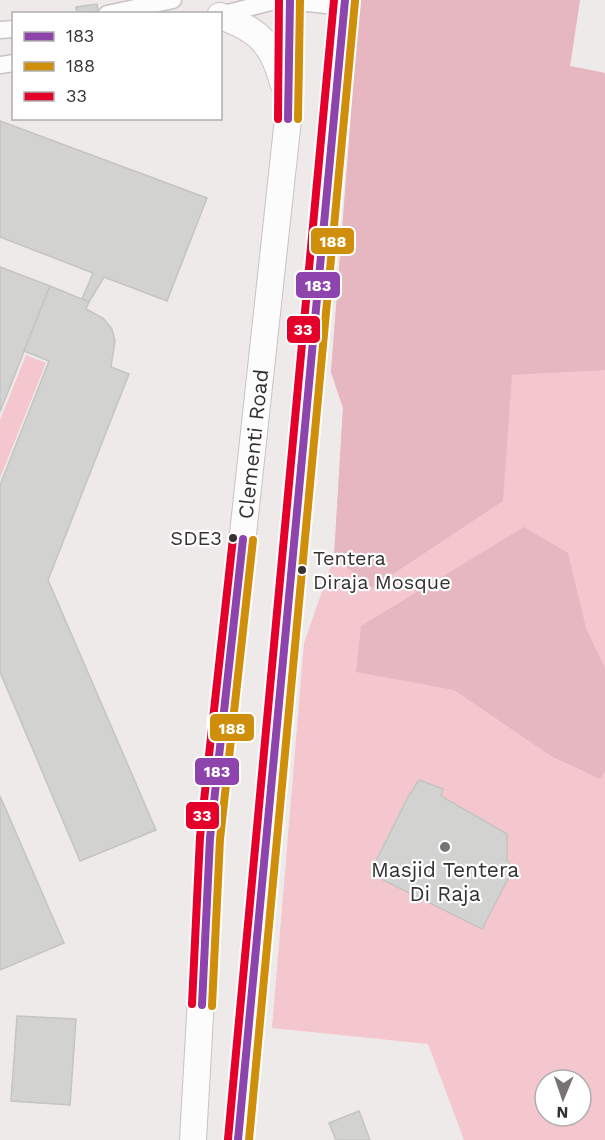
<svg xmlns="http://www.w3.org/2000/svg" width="605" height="1140" viewBox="0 0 605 1140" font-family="'Work Sans',sans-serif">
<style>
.green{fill:#f4c7cf;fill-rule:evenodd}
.forest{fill:#e6b7c0}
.building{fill:#d2d2d1;stroke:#c4c4c2;stroke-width:1.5}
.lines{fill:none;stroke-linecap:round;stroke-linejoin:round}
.street-casing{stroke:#c7c3c3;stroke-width:19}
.primary-casing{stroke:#c7c3c3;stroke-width:28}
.street{stroke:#fdfcfc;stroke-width:16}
.primary{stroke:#fdfcfc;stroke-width:26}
.bus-1-casing{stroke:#fff;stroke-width:12}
.bus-2-casing{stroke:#fff;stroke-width:12}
.bus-3-casing{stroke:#fff;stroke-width:12}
.bus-1{stroke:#8e44ad;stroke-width:8}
.bus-2{stroke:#d08f0a;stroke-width:8}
.bus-3{stroke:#e4002b;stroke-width:8}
.bus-dot{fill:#363233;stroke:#fff;stroke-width:2}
.poi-dot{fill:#777273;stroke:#fff;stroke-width:2}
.labels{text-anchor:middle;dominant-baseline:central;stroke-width:4.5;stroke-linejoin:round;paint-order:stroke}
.bus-label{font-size:20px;fill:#363233;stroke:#fff;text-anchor:end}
.street-label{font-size:21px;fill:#363233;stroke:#fff}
.poi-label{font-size:21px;fill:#363233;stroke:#fff}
.line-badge{stroke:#fff;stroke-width:2}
.badge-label{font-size:16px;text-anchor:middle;font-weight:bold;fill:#fff}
</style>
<rect width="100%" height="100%" fill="#efeaea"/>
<g class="green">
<path d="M 360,0 L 580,0 L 570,66 L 605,73 L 605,1140 L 464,1140 L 428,1044 L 272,1028 L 304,643 L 334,557 L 343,408 L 331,372 ZM 545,1080 L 581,1080 L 581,1116 L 545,1116 Z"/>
<path d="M 26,355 L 46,363 L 0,478 L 0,420 Z"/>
</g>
<g class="forest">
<path d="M 360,0 L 580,0 L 570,66 L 605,73 L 605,370 L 512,375 L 503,501 L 372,588 L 334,557 L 343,408 L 331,372 Z"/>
<path d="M 524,527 L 568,553 L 586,628 L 605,668 L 605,772 L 600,779 L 551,756 L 454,690 L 356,672 L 361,626 Z"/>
</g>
<g class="building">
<path d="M 97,4 L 98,11 L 77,14 L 76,7 Z"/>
<path d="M 0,121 L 207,198 L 167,301 L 104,277 L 89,302 L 82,299 L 93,273 L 0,237 Z"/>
<path d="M 0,267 L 50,286 L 0,412 Z"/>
<path d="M 50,286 L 89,302 L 86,309 L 103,318 L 112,329 L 115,341 L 111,367 L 129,374 L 48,580 L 156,830 L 80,861 L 0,672 L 0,485 L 49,361 L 24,351 Z"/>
<path d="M 419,780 L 443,789 L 441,796 L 507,834 L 507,860 L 513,869 L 482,929 L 383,880 L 376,861 L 408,797 Z"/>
<path d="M 0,796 L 64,943 L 0,970 Z"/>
<path d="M 17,1016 L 76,1019 L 70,1105 L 11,1101 Z"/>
<path d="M 359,1111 L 370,1140 L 336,1140 L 329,1123 Z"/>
</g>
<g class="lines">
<g class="street-casing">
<g id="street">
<path d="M 107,14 L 173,0"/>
<path d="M 220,15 L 271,2 L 290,1 L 344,7"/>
<path d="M 0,30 L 14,29"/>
<path d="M 0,65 L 14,63"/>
</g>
</g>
<g class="primary-casing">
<g id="primary">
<path d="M 220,16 C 258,29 273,44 283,83"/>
<path d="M 193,1140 L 210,838 L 288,119 L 290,0"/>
<path d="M 238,1140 L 345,0"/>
</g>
</g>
<use href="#street" class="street"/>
<use href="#primary" class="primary"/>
<g class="bus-1-casing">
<g id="bus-1">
<path d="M 288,119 L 290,0"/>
<path d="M 202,1005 L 210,838 L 243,539"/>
<path d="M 238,1140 L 345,0"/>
</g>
</g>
<g class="bus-2-casing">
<g id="bus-2">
<path d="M 298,119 L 300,0"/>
<path d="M 212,1006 L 220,839 L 253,540"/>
<path d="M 249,1140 L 355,1"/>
</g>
</g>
<g class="bus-3-casing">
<g id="bus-3">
<path d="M 278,119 L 279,0"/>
<path d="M 192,1004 L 200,837 L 233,538"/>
<path d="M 228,1139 L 334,0"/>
</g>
</g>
<use href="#bus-1" class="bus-1"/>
<use href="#bus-2" class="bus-2"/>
<use href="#bus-3" class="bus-3"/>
</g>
<g class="bus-dot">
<circle cx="233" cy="538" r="5"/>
<circle cx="302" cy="570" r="5"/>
</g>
<circle class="poi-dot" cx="445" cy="847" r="6"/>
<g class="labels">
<g class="bus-label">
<text x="222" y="538">SDE3</text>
<text x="313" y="558" text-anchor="start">Tentera<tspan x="313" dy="24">Diraja Mosque</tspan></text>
</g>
<g class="street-label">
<text transform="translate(253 444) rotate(-84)">Clementi Road</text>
</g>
<g class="poi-label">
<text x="445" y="869">Masjid Tentera<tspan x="445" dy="24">Di Raja</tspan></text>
</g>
</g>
<g class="line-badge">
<rect x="310" y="227" width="45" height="28" rx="6" fill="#d08f0a"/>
<rect x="295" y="271" width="46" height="28" rx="6" fill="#8e44ad"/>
<rect x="286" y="315" width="35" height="29" rx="6" fill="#e4002b"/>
<rect x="209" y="713" width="46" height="29" rx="6" fill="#d08f0a"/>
<rect x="194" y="757" width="46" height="29" rx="6" fill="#8e44ad"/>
<rect x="185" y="801" width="35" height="29" rx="6" fill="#e4002b"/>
</g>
<g class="badge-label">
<text x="333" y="247">188</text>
<text x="318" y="291">183</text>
<text x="303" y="335">33</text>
<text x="232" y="734">188</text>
<text x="217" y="777">183</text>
<text x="202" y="821">33</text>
</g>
<rect x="12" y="12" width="210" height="108" fill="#ffffff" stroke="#afadad" stroke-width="1.5"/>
<rect x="24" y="32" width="30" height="9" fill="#8e44ad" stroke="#afadad" stroke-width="1.5"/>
<text x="66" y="42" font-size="18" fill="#363233">183</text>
<rect x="24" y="62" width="30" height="9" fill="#d08f0a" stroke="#afadad" stroke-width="1.5"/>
<text x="66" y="72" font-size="18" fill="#363233">188</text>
<rect x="24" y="92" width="30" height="9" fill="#e4002b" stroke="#afadad" stroke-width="1.5"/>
<text x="66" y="102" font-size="18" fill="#363233">33</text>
<g transform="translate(563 1098) rotate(182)"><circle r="28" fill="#ffffff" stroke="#afadad" stroke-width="1.5"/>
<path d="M0-4.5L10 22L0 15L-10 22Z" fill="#777273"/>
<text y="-9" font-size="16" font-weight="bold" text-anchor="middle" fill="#363233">N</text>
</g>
</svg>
